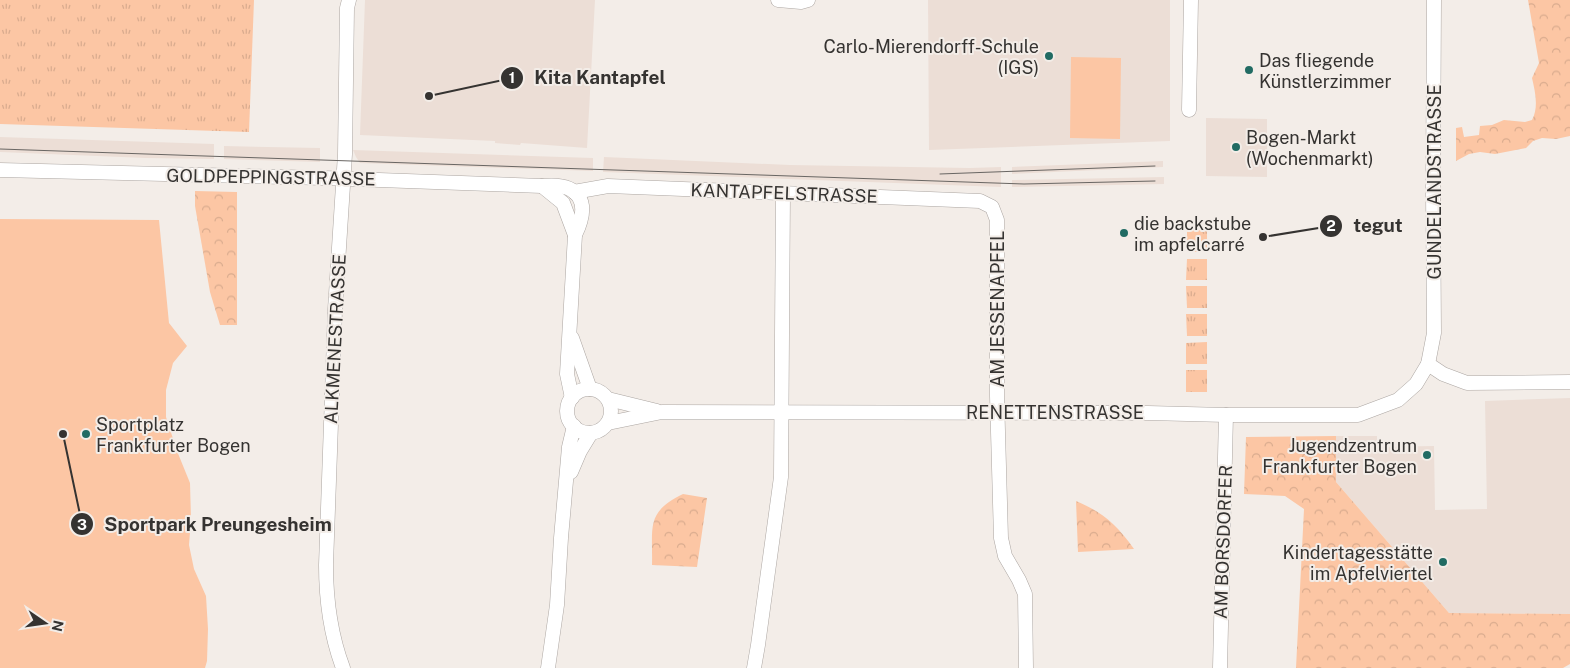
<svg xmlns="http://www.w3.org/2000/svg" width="1570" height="668" viewBox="0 0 1570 668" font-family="'Public Sans',sans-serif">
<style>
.built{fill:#ecded6}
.grass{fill:url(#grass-tufts)}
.forest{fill:url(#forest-crowns)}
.pitch{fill:#fcc6a4}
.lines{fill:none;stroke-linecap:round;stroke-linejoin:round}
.street-casing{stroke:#aca6a2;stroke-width:15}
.street{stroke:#fff;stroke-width:14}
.tram{stroke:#696663;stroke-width:1}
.poi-dot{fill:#216b63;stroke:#f3ede8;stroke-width:2}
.labels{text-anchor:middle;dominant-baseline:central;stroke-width:4;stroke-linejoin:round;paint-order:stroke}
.poi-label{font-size:18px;fill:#353331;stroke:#f3ede8;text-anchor:start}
.street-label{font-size:18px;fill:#353331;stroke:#f3ede8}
.leader{fill:none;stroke:#353331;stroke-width:2}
.callout-dot{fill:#353331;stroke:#f3ede8;stroke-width:2}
.mark-label{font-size:15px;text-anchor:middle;font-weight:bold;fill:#fff}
.callout-label{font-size:19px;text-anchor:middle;font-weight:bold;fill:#353331;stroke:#f3ede8;stroke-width:4;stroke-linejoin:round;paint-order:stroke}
</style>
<defs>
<pattern id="grass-tufts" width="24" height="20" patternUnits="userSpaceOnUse" patternTransform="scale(1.25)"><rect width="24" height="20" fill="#fcc6a4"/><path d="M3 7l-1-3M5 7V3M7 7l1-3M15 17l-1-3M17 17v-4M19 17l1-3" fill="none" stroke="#d9ab8e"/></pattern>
<pattern id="forest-crowns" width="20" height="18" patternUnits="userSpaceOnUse" patternTransform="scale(1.25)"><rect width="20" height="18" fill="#fcc6a4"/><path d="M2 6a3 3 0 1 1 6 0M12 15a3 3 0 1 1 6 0" fill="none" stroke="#d9ab8e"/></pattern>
</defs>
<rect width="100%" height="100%" fill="#f3ede8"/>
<g class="built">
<path d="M 365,0 L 595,0 L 587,148 L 521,143 L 520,145 L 495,143 L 495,141 L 360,135 Z"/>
<path d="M 928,0 L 1170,0 L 1170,141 L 929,150 Z"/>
<path d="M 1206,118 L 1267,119 L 1267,177 L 1206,176 Z"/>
<path d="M 0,137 L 214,144 L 214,159 L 146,158 L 0,152 Z"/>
<path d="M 224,146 L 320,148 L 320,162 L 224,159 Z"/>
<path d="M 353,150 L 593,158 L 593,171 L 360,163 L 356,157 Z"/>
<path d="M 604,157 L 790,165 L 970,168 L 1001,167 L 1001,187 L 603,172 Z"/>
<path d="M 1163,161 L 1163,167 L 1012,174 L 1012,167 Z"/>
<path d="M 1164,177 L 1164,184 L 1012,187 L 1012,180 Z"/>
<path d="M 1570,398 L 1570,614 L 1449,613 L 1336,482 L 1336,436 L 1377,436 L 1377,447 L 1434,446 L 1435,510 L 1487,509 L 1485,401 Z"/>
</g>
<g class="grass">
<path d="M 0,0 L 254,0 L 249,132 L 0,124 Z"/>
<rect x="1187" y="230" width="20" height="22"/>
<path d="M 1187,259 L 1207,259 L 1207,280 L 1186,280 Z"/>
<path d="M 1186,286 L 1207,286 L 1207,308 L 1187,308 Z"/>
<path d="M 1186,314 L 1207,314 L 1207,336 L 1187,336 Z"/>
<path d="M 1207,342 L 1207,364 L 1186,364 L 1186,343 Z"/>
<rect x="1186" y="370" width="21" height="22"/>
</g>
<g class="forest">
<path d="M 1528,0 L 1570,0 L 1570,136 L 1556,139 L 1542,138 L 1533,141 L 1526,148 L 1495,154 L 1480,152 L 1469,154 L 1456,161 L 1456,128 L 1462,127 L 1464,137 L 1479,135 L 1480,126 L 1492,125 L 1504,120 L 1525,122 L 1532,120 C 1539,107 1535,91 1532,78 L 1539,63 Z"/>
<path d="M 195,191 L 237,192 L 237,325 L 220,325 L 210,292 L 195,206 Z"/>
<path d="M 1336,436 L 1336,482 L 1449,613 L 1570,614 L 1570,664 L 1563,668 L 1296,668 L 1304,509 L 1285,496 L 1244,494 L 1246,437 Z"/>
<path d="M 683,494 L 707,498 L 697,567 L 652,565 C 653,528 645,512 683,494 Z"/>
<path d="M 1076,501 C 1104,513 1116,524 1134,549 L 1078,552 Z"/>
</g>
<g class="pitch">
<path d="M 1071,57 L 1121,58 L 1120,139 L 1070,138 Z"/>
<path d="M 0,219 L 159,220 L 169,323 L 187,346 L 173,363 L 166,390 L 166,417 L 177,451 L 190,483 L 191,519 L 189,545 L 194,569 L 206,596 L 208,629 L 207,661 L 205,668 L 0,668 Z"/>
</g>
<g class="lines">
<g class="street-casing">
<g id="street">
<path d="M 778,0 L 801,2 L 808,0"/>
<path d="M 1189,110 L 1191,0"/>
<path d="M 0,170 L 324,178 L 542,186 C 580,182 591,202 575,235 L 567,374 L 572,398"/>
<path d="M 542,186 L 563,203 L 575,235"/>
<path d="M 574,192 L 608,186 L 980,201 L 992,207 L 997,220 L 997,396 L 1001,538 L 1005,556 L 1019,580 L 1025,594 L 1026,668"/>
<path d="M 572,338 L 590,389"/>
<path d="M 1428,364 L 1443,374 L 1467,383 L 1570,382"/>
<circle cx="589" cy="411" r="22"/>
<path d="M 608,399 L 657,411"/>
<path d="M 608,423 L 662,412 L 1148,413 L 1226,415 L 1358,415 L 1398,400 L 1416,384 L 1428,364 L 1434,333 L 1433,189 L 1434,0"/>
<path d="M 571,472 L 580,451 L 591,433"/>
<path d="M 343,668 C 331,636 326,599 326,565 L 335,310 L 345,154 L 347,8 L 349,0"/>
<path d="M 548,668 L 557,605 L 561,538 L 569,447 L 574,426"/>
<path d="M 754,668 L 758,645 L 781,477 L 783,193"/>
<path d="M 1220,668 L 1226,415"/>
</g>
</g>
<use href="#street" class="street"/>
<g class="tram">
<path d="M 0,149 L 1024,184 L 1155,181"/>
<path d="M 940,174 L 1155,166"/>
</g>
</g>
<g class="poi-dot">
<circle cx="1049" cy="56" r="5"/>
<circle cx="1249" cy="70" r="5"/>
<circle cx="1236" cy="147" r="5"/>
<circle cx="1124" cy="233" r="5"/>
<circle cx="86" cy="434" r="5"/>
<circle cx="1427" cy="455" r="5"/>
<circle cx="1443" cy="562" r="5"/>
</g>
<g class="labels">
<g class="poi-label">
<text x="1039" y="46" text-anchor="end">Carlo-Mierendorff-Schule<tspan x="1039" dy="21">(IGS)</tspan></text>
<text x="1259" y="60">Das fliegende<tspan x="1259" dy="21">Künstlerzimmer</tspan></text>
<text x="1246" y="137">Bogen-Markt<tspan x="1246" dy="21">(Wochenmarkt)</tspan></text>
<text x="1134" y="223">die backstube<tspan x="1134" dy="21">im apfelcarré</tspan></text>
<text x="96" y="424">Sportplatz<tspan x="96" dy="21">Frankfurter Bogen</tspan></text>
<text x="1417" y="445" text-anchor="end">Jugendzentrum<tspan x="1417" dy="21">Frankfurter Bogen</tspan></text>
<text x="1433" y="552" text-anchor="end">Kindertagesstätte<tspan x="1433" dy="21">im Apfelviertel</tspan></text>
</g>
<g class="street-label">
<text transform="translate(271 177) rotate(1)">GOLDPEPPINGSTRASSE</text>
<text transform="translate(1434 182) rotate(-90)">GUNDELANDSTRASSE</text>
<text transform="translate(784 193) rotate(2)">KANTAPFELSTRASSE</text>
<text transform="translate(997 309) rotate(-90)">AM JESSENAPFEL</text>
<text transform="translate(335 339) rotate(-87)">ALKMENESTRASSE</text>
<text x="1055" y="412">RENETTENSTRASSE</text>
<text transform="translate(1223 542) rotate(-88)">AM BORSDORFER</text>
</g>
</g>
<path class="leader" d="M429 96L512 78M1263 237L1331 226M63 434L82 524"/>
<g class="callout-dot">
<circle cx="429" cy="96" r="5"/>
<circle cx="1263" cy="237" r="5"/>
<circle cx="63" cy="434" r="5"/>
<circle cx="512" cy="78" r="12"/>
<circle cx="1331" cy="226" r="12"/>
<circle cx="82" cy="524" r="12"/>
</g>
<g class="mark-label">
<text x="512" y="83">1</text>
<text x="1331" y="231">2</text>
<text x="82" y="530">3</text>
</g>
<g class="callout-label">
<text x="600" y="84">Kita Kantapfel</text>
<text x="1378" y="232">tegut</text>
<text x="218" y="531">Sportpark Preungesheim</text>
</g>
<g transform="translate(45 623) rotate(103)" stroke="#f3ede8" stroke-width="4" paint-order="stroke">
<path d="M0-4L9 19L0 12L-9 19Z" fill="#353331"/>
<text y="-8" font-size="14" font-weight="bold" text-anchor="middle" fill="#353331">N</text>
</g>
</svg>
